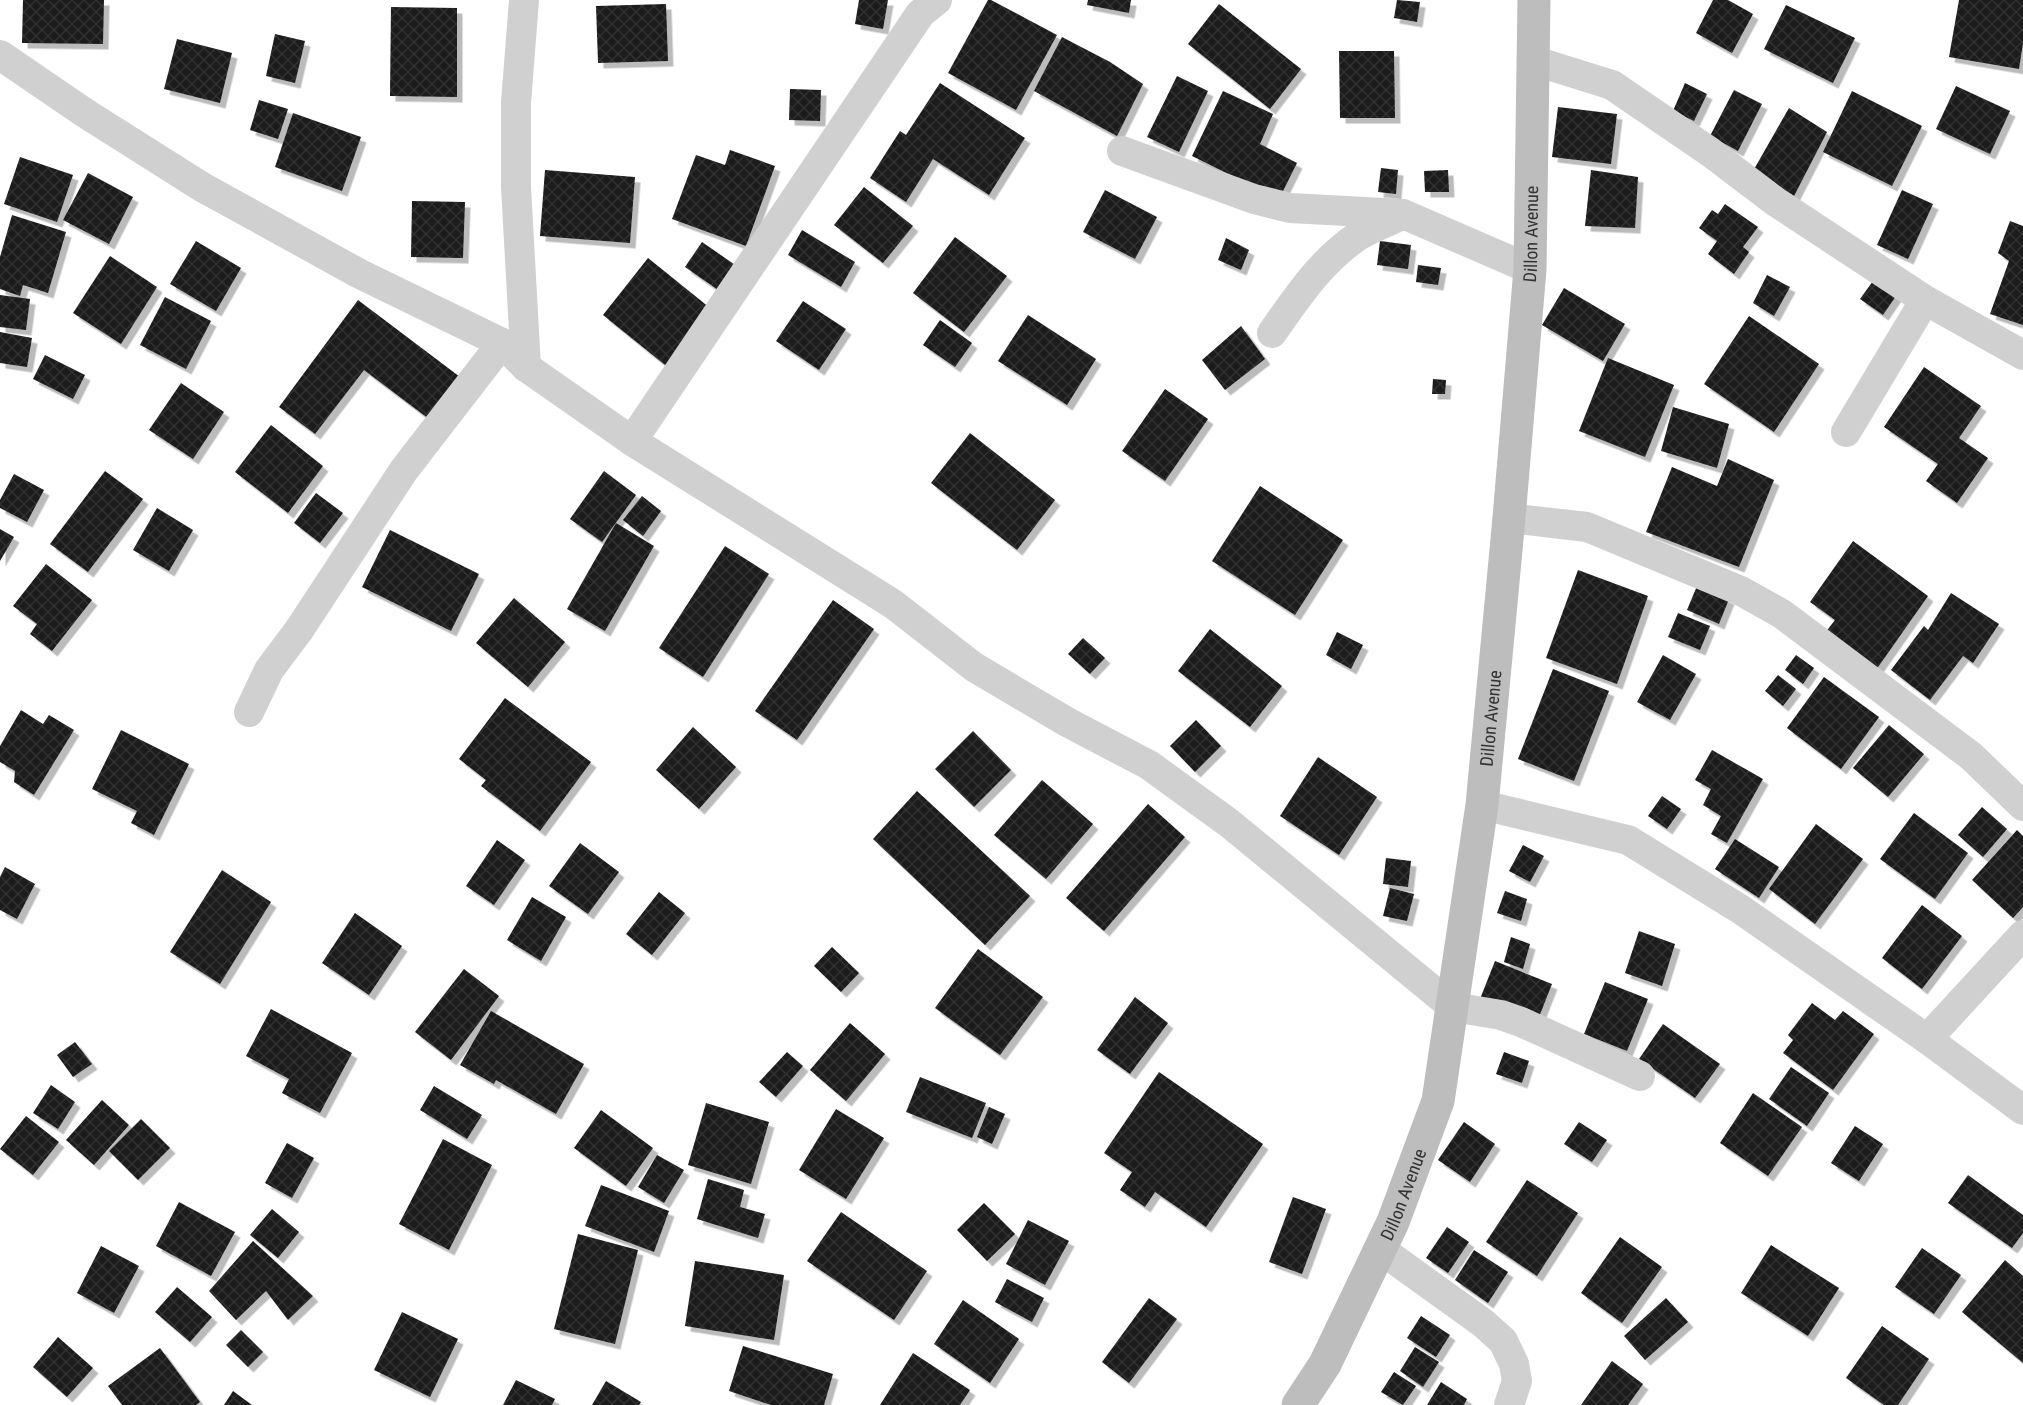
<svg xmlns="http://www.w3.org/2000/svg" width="2023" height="1405" viewBox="0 0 2023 1405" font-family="'Roboto Condensed',sans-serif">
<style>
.building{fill:url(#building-cross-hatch);filter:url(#shadow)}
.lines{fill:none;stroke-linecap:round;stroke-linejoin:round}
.street{stroke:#d0d0d0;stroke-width:30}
.secondary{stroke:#bdbdbd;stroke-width:33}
.labels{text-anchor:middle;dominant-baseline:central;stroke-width:6;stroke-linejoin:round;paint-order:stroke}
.street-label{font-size:18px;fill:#333;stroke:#fff}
</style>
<defs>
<pattern id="building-cross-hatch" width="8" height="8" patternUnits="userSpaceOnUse" patternTransform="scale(1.5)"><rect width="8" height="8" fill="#1a1a1a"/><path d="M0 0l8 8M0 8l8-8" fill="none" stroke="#333"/></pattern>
<filter id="shadow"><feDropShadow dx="5.5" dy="5.5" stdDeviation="0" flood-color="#0004"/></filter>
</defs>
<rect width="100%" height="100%" fill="#fff"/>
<g class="building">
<path d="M 23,0 L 104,0 L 103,44 L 22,43 Z"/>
<path d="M 859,0 L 888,0 L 883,29 L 855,24 Z"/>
<path d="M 988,0 L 991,0 L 1057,35 L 1016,110 L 948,73 Z"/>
<path d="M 1088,0 L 1131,0 L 1129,13 L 1087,5 Z"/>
<path d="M 1397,0 L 1420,2 L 1417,22 L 1394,18 Z"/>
<path d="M 1713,0 L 1728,0 L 1753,14 L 1732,53 L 1696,33 Z"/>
<path d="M 1959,0 L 2023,0 L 2023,43 L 2019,69 L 1949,57 Z"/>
<path d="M 666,4 L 668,61 L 598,63 L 596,6 Z"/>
<path d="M 1219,4 L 1301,69 L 1270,109 L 1188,44 Z"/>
<path d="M 1786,5 L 1855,38 L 1833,83 L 1764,49 Z"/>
<path d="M 391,7 L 457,8 L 457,97 L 390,96 Z"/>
<path d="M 275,34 L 305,41 L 295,83 L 266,76 Z"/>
<path d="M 1062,37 L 1110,62 L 1143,84 L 1117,136 L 1034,91 Z"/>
<path d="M 177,39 L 232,53 L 220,103 L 164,89 Z"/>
<path d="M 1339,51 L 1394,51 L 1395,118 L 1340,118 Z"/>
<path d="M 1177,76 L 1208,91 L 1179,152 L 1147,137 Z"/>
<path d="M 940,83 L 1025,138 L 989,195 L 933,159 L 906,202 L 870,178 L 900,131 L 906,135 Z"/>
<path d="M 1685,83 L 1707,94 L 1694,121 L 1673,111 Z"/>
<path d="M 1956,86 L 2010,111 L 1990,154 L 1936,129 Z"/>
<path d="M 790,89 L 821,90 L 820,121 L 789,120 Z"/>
<path d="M 1734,90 L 1762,104 L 1738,151 L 1710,136 Z"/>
<path d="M 1223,91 L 1273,114 L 1260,144 L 1297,163 L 1279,199 L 1192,156 Z"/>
<path d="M 1852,91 L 1922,126 L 1892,186 L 1823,152 Z"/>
<path d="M 259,100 L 288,109 L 278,139 L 250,130 Z"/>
<path d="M 1558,107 L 1617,114 L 1611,164 L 1552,157 Z"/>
<path d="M 1789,108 L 1827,132 L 1794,196 L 1753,171 Z"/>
<path d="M 293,113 L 361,137 L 342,191 L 275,167 Z"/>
<path d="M 730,150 L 775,166 L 746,246 L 672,219 L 696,155 L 725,165 Z"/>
<path d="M 20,157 L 73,175 L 57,222 L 4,204 Z"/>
<path d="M 1381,168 L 1398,170 L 1396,194 L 1378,192 Z"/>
<path d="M 545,170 L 635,177 L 630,243 L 540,236 Z"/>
<path d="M 1448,170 L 1449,192 L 1425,192 L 1424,171 Z"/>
<path d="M 1591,170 L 1638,177 L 1635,228 L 1585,226 Z"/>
<path d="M 88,173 L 133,197 L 109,244 L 63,220 Z"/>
<path d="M 864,187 L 913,226 L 883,263 L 834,225 Z"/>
<path d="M 1105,190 L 1157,217 L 1135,259 L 1083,232 Z"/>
<path d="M 1902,190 L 1933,204 L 1908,259 L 1877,245 Z"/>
<path d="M 412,201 L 465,202 L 463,258 L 411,257 Z"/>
<path d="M 1725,204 L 1758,227 L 1743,247 L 1749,252 L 1734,274 L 1708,254 L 1717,241 L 1699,228 L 1712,210 L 1718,214 Z"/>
<path d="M 12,215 L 66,232 L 48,293 L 23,285 L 20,296 L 0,289 L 0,257 Z"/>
<path d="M 2010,221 L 2023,226 L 2023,325 L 1990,314 L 2009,261 L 1998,253 Z"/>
<path d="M 802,230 L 855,262 L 841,287 L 788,255 Z"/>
<path d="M 955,237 L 1007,276 L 964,332 L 913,293 Z"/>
<path d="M 1226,238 L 1249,250 L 1241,270 L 1218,260 Z"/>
<path d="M 196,241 L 241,268 L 216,311 L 170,284 Z"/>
<path d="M 1380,241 L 1411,245 L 1408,269 L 1377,265 Z"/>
<path d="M 702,242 L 741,269 L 724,294 L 685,267 Z"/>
<path d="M 110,256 L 157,287 L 121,344 L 73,313 Z"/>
<path d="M 648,258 L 715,312 L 670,369 L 603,315 Z"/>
<path d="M 1418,265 L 1441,268 L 1438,285 L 1416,282 Z"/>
<path d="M 1767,275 L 1790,287 L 1774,316 L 1753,303 Z"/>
<path d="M 1873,281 L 1896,296 L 1883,315 L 1860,299 Z"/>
<path d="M 1564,288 L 1625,324 L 1603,361 L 1542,325 Z"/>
<path d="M 0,295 L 30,299 L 26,330 L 0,327 Z"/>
<path d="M 165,297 L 211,321 L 186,369 L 140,345 Z"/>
<path d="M 358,300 L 464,380 L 433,422 L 364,370 L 315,434 L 279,407 Z"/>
<path d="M 803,301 L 846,329 L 819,370 L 776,341 Z"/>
<path d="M 1028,315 L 1096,359 L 1067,405 L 998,361 Z"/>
<path d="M 1749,316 L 1819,364 L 1774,432 L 1704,384 Z"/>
<path d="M 940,320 L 972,343 L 955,367 L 923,345 Z"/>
<path d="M 1241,326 L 1265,359 L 1225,390 L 1202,360 Z"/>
<path d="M 0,332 L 32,338 L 27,367 L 0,363 Z"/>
<path d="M 45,355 L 85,375 L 73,399 L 33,379 Z"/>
<path d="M 1608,358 L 1674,385 L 1645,457 L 1579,431 Z"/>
<path d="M 1924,367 L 1981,406 L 1959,438 L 1988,458 L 1957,503 L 1926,481 L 1938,464 L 1884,427 Z"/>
<path d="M 1433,379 L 1446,380 L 1445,394 L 1432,394 Z"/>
<path d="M 181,383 L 224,412 L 193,459 L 149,430 Z"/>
<path d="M 1165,389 L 1208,419 L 1165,481 L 1122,451 Z"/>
<path d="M 1673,407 L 1729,424 L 1717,468 L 1661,451 Z"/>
<path d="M 271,425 L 323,466 L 288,513 L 235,472 Z"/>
<path d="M 970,433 L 1055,500 L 1017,550 L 931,483 Z"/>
<path d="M 1728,459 L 1774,480 L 1739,567 L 1646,532 L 1672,467 L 1717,486 Z"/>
<path d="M 105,471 L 143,499 L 88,572 L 50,544 Z"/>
<path d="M 604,471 L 636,495 L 602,542 L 570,519 Z"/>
<path d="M 14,474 L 44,490 L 27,522 L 0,508 L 0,500 Z"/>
<path d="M 1260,486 L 1343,540 L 1295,615 L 1212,561 Z"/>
<path d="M 316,493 L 343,513 L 320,543 L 294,523 Z"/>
<path d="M 642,496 L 661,511 L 643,536 L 623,520 Z"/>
<path d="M 157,508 L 193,530 L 169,571 L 133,550 Z"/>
<path d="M 616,523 L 654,546 L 605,631 L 567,609 Z"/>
<path d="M 0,529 L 14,537 L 0,561 Z"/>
<path d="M 390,530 L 479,574 L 451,631 L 362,587 Z"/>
<path d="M 1853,541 L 1928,596 L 1876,670 L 1825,633 L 1835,620 L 1810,602 Z"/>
<path d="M 725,546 L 769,574 L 703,677 L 659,648 Z"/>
<path d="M 46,564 L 92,600 L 52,651 L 30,634 L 37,624 L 13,606 Z"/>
<path d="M 1578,570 L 1648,596 L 1617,684 L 1546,658 Z"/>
<path d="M 1697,586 L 1729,599 L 1719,624 L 1687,610 Z"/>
<path d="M 1951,593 L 1999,624 L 1973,663 L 1963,656 L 1930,700 L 1891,670 L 1924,626 L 1928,630 Z"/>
<path d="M 514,598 L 565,642 L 528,687 L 476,643 Z"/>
<path d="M 833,600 L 874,629 L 797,740 L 755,711 Z"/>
<path d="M 1678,613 L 1710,626 L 1700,650 L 1668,637 Z"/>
<path d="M 1210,629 L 1282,686 L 1250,727 L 1178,671 Z"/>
<path d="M 1337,632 L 1363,645 L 1351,669 L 1326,655 Z"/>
<path d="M 1083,638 L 1105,658 L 1090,674 L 1068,654 Z"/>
<path d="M 1663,655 L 1696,674 L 1670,720 L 1637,702 Z"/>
<path d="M 1796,655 L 1814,668 L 1803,684 L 1785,670 Z"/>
<path d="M 1553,669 L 1609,691 L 1574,781 L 1518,759 Z"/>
<path d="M 1778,675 L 1796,689 L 1783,706 L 1765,691 Z"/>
<path d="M 1824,677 L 1879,717 L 1841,769 L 1787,728 Z"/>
<path d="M 505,698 L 591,762 L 540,831 L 481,786 L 486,780 L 459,759 Z"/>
<path d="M 21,710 L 43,724 L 49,715 L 74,730 L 34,795 L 14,782 L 15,771 L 0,762 L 0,746 Z"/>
<path d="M 1196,720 L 1221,746 L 1195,772 L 1170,746 Z"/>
<path d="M 1889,725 L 1924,754 L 1888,797 L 1853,768 Z"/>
<path d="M 693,727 L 736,767 L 699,809 L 656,770 Z"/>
<path d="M 121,730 L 189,764 L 154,835 L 131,823 L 137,811 L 92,789 Z"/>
<path d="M 973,731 L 1011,770 L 974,807 L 935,769 Z"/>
<path d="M 1712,750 L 1763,779 L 1727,843 L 1711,834 L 1721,816 L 1703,805 L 1711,789 L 1695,780 Z"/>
<path d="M 1318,757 L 1377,797 L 1339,855 L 1280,816 Z"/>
<path d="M 1042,780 L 1093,824 L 1046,879 L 994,835 Z"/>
<path d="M 917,791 L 1030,896 L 985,945 L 873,839 Z"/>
<path d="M 1662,796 L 1681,809 L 1667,829 L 1648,816 Z"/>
<path d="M 1148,804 L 1185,837 L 1104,931 L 1066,898 Z"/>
<path d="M 1982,807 L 2007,829 L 1983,857 L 1958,835 Z"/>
<path d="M 1914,813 L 1968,853 L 1935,899 L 1880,859 Z"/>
<path d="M 1816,824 L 1863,859 L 1815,924 L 1769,889 Z"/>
<path d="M 2017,830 L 2023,836 L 2023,907 L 2013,918 L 1972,880 Z"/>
<path d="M 1735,839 L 1779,867 L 1759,898 L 1715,869 Z"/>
<path d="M 497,840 L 525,860 L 494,905 L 466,886 Z"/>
<path d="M 580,843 L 619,872 L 588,914 L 549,886 Z"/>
<path d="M 1523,845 L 1544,856 L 1530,882 L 1509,871 Z"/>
<path d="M 1386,858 L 1411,861 L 1408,887 L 1383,884 Z"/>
<path d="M 5,867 L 35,884 L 17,919 L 0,910 L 0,877 Z"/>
<path d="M 222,870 L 271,902 L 220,984 L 170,952 Z"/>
<path d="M 1390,888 L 1414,894 L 1407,921 L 1383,916 Z"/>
<path d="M 1505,891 L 1527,899 L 1521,921 L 1497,913 Z"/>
<path d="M 659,892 L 685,913 L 652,955 L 626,934 Z"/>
<path d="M 532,897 L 566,917 L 541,961 L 507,940 Z"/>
<path d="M 1922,905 L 1962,936 L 1922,989 L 1882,958 Z"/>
<path d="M 355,913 L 402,946 L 369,995 L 322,963 Z"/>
<path d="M 1639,931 L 1675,944 L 1662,986 L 1625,973 Z"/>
<path d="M 1511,937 L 1530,944 L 1523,969 L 1504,962 Z"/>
<path d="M 832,947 L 859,973 L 841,992 L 814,966 Z"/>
<path d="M 978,949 L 1043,997 L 1000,1055 L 935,1008 Z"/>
<path d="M 1495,961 L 1552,984 L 1537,1022 L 1480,999 Z"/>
<path d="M 464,969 L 499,996 L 451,1060 L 415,1032 Z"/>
<path d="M 1605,982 L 1648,999 L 1627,1051 L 1584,1034 Z"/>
<path d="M 1135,997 L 1168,1023 L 1130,1074 L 1097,1050 Z"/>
<path d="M 1812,1003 L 1835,1020 L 1843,1011 L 1874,1034 L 1833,1090 L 1783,1053 L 1793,1040 L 1788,1035 Z"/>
<path d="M 271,1009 L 352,1053 L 320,1113 L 282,1093 L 289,1079 L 246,1056 Z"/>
<path d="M 491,1011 L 584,1064 L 556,1114 L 496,1080 L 494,1084 L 460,1065 Z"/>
<path d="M 850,1023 L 885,1054 L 846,1101 L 810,1070 Z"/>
<path d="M 1663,1024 L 1720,1064 L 1695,1098 L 1639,1059 Z"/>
<path d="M 75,1042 L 92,1064 L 73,1077 L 57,1055 Z"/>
<path d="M 787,1052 L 803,1066 L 776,1097 L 759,1082 Z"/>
<path d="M 1504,1052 L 1529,1061 L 1522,1083 L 1496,1074 Z"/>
<path d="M 1791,1067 L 1829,1093 L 1807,1126 L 1769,1099 Z"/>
<path d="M 1159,1072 L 1263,1144 L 1206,1227 L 1155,1192 L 1145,1207 L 1120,1190 L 1132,1172 L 1104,1153 Z"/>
<path d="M 920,1077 L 986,1103 L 972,1138 L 906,1112 Z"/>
<path d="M 51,1085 L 75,1102 L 58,1129 L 33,1113 Z"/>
<path d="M 434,1086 L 482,1115 L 467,1139 L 420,1110 Z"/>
<path d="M 1753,1093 L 1802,1127 L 1768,1176 L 1720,1143 Z"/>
<path d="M 102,1100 L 129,1125 L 94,1165 L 66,1140 Z"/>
<path d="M 706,1103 L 769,1122 L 751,1184 L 688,1165 Z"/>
<path d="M 989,1107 L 1005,1114 L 992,1144 L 977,1137 Z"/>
<path d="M 836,1109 L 884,1138 L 846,1199 L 799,1170 Z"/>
<path d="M 601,1110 L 653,1148 L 626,1186 L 574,1148 Z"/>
<path d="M 26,1116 L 59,1142 L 33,1175 L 0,1149 Z"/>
<path d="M 141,1119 L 170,1148 L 138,1180 L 109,1151 Z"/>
<path d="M 1464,1122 L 1495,1144 L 1470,1182 L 1438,1160 Z"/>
<path d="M 1579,1122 L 1607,1140 L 1592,1162 L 1564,1144 Z"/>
<path d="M 1855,1126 L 1883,1144 L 1859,1181 L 1831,1163 Z"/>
<path d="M 443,1139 L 492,1165 L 449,1250 L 399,1224 Z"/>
<path d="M 287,1143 L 314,1158 L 292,1198 L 265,1183 Z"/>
<path d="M 657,1155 L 684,1170 L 664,1203 L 638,1187 Z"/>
<path d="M 1968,1175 L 2023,1215 L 2023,1233 L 2012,1248 L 1948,1203 Z"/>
<path d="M 708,1179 L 744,1190 L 740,1207 L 765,1214 L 758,1238 L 697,1219 Z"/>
<path d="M 1527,1180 L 1578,1213 L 1537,1276 L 1486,1242 Z"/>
<path d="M 601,1185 L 669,1211 L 654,1252 L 585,1226 Z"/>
<path d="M 1293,1197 L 1326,1209 L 1302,1274 L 1269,1262 Z"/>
<path d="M 179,1202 L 235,1232 L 211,1276 L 156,1246 Z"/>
<path d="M 984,1203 L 1015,1234 L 987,1261 L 957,1230 Z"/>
<path d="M 272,1209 L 299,1232 L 278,1258 L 250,1235 Z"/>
<path d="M 841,1212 L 927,1271 L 894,1320 L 807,1261 Z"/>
<path d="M 1028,1220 L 1069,1241 L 1045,1285 L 1006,1264 Z"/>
<path d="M 1447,1227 L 1469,1242 L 1448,1273 L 1426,1258 Z"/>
<path d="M 578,1234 L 638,1250 L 615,1344 L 554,1329 Z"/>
<path d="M 1620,1237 L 1662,1267 L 1622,1323 L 1581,1293 Z"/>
<path d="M 253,1241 L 313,1296 L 288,1320 L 266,1291 L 236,1320 L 209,1291 Z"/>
<path d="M 1771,1245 L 1839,1288 L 1808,1336 L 1741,1293 Z"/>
<path d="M 101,1246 L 139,1266 L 114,1313 L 77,1293 Z"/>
<path d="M 1922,1248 L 1961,1275 L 1934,1314 L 1895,1287 Z"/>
<path d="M 1474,1250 L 1508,1272 L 1488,1303 L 1455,1280 Z"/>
<path d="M 2005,1260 L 2023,1276 L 2023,1363 L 1962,1312 Z"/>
<path d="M 695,1261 L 784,1275 L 774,1340 L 685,1326 Z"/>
<path d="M 1007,1279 L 1044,1298 L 1032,1322 L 995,1302 Z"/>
<path d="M 177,1287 L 212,1317 L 190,1342 L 155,1312 Z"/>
<path d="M 1149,1298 L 1177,1319 L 1129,1383 L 1102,1362 Z"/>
<path d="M 1666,1298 L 1688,1322 L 1645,1360 L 1624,1336 Z"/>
<path d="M 963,1300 L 1019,1339 L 990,1383 L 934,1344 Z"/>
<path d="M 402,1312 L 458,1339 L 430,1397 L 374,1370 Z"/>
<path d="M 1421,1316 L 1450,1335 L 1436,1357 L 1407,1338 Z"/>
<path d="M 1882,1326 L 1929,1359 L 1898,1405 L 1884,1405 L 1846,1378 Z"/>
<path d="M 241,1330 L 263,1352 L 248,1367 L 226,1345 Z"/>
<path d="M 58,1337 L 93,1368 L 67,1397 L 33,1367 Z"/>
<path d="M 743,1346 L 833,1374 L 824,1405 L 771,1405 L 729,1391 Z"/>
<path d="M 1415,1347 L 1439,1362 L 1423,1387 L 1400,1371 Z"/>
<path d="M 160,1348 L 200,1402 L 196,1405 L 122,1405 L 108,1386 Z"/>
<path d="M 913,1353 L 970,1390 L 960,1405 L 880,1405 Z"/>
<path d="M 1612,1361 L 1643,1384 L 1628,1405 L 1581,1405 Z"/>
<path d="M 1394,1372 L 1416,1386 L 1403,1405 L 1381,1392 Z"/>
<path d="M 516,1380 L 555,1399 L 552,1405 L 503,1405 Z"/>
<path d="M 606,1381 L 641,1402 L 639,1405 L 592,1405 Z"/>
<path d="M 1441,1382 L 1467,1399 L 1464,1405 L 1427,1405 Z"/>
<path d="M 233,1391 L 252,1405 L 224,1405 Z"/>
</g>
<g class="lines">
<g class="street">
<path d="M 524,0 L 516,103 L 516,187 L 526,367"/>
<path d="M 0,55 L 85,113 L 202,187 L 360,274 L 502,343 L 526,367 L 632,441 L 893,604 L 974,667 L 1067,722 L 1149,765 L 1229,823 L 1453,1007 L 1501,1015 L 1521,1022 L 1640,1076"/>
<path d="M 1532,60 L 1612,85 L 1710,152 L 1776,202 L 1925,300 L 2023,355"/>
<path d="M 1122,151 L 1254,199 L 1290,208 L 1403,214 L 1530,269"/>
<path d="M 1272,333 C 1297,297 1321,261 1358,236 C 1371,228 1387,222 1400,216"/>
<path d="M 1846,432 L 1925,300"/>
<path d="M 632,441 L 920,14 L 937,0"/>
<path d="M 1509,518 L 1587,527 L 1741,591 L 1782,614 L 1971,756 L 2023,806"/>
<path d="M 249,712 L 269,670 L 299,630 L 404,470 L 502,343"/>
<path d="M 1482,805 L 1628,840 L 1740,909 L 1927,1039 L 2023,1110"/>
<path d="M 1927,1039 L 2023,935"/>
<path d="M 1380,1249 L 1483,1323 L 1503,1341 L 1514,1364 L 1517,1381 L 1509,1405"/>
</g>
<path class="secondary" id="s1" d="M 1298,1405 L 1325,1364 L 1393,1222 L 1438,1101 L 1482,805 L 1509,518 L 1530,269 L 1534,0"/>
</g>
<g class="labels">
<g class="street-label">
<text stroke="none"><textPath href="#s1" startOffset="1208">Dillon Avenue</textPath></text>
<text stroke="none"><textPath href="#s1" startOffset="722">Dillon Avenue</textPath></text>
<text stroke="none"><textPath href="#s1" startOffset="236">Dillon Avenue</textPath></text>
</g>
</g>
</svg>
